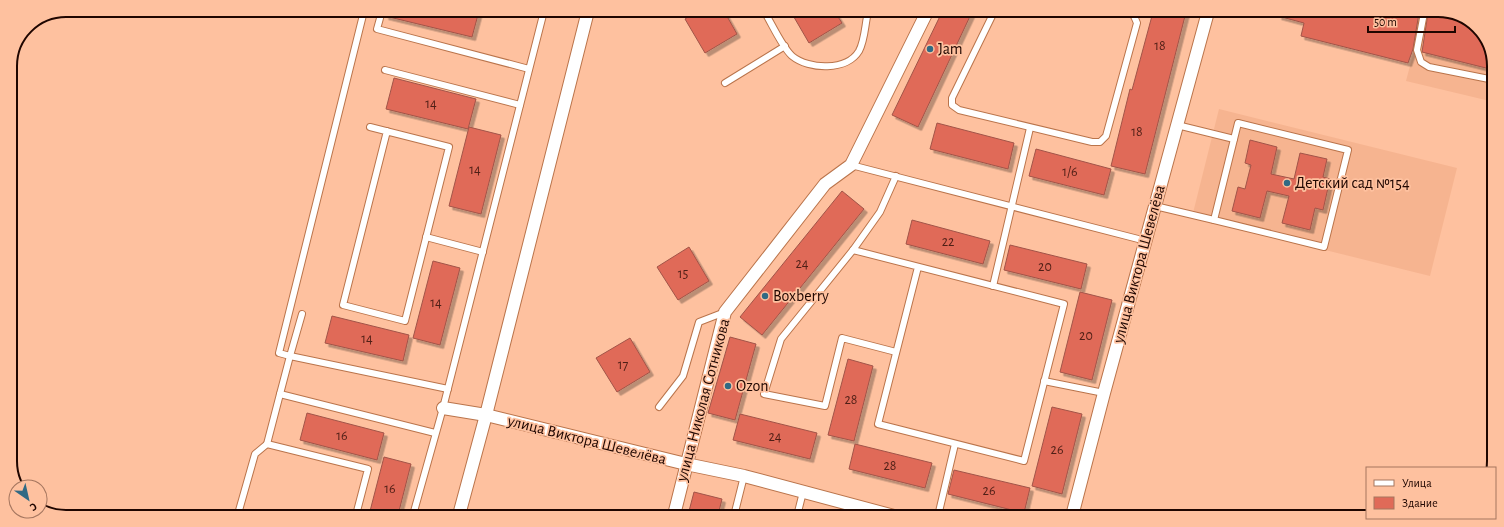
<svg xmlns="http://www.w3.org/2000/svg" width="1504" height="527" viewBox="0 0 1504 527" font-family="'Alegreya Sans',sans-serif">
<style>
.built{fill:#f6b490}
.building{fill:#e06a58;stroke:#a15448;filter:url(#shadow)}
.lines{fill:none;stroke-linecap:round;stroke-linejoin:round}
.service-casing{stroke:#ba744b;stroke-width:8}
.minor-casing{stroke:#ba744b;stroke-width:14}
.service{stroke:#fff;stroke-width:6}
.minor{stroke:#fff;stroke-width:12}
.poi-dot{fill:#316a84;stroke:#fec19f;stroke-width:1.5}
.labels{text-anchor:middle;dominant-baseline:central;stroke-width:3.5;stroke-linejoin:round;paint-order:stroke}
.number-label{font-size:14px;fill:#4f1f16}
.poi-label{font-size:16px;fill:#1f0600;stroke:#fec19f;text-anchor:start}
.street-label{font-size:16px;fill:#1f0600;stroke:#fec19f}
.rim{fill:none;stroke:#1f0600;stroke-width:2}
</style>
<defs>
<filter id="shadow"><feDropShadow dx="3.5" dy="3.5" stdDeviation="0" flood-color="#0004"/></filter>
</defs>
<rect width="100%" height="100%" fill="#fec19f"/>
<g class="built">
<path d="M 1424,13 L 1456,13 L 1482,32 L 1494,62 L 1494,102 L 1406,81 Z"/>
<path d="M 1219,109 L 1457,168 L 1430,276 L 1192,217 Z"/>
</g>
<g class="building">
<path d="M 386,11 L 479,11 L 472,37 L 385,16 Z"/>
<path d="M 697,11 L 724,11 L 737,34 L 705,53 L 685,19 Z"/>
<path d="M 791,12 L 835,12 L 842,23 L 809,43 Z"/>
<path d="M 942,12 L 972,12 L 918,127 L 892,115 Z"/>
<path d="M 1153,12 L 1186,12 L 1145,174 L 1111,166 L 1130,89 L 1132,90 Z"/>
<path d="M 1279,13 L 1419,13 L 1413,49 L 1408,63 L 1301,36 L 1304,23 L 1278,16 Z"/>
<path d="M 1428,13 L 1456,13 L 1482,32 L 1494,62 L 1494,70 L 1422,52 Z"/>
<path d="M 394,78 L 476,99 L 468,129 L 386,109 Z"/>
<path d="M 937,123 L 1014,143 L 1008,169 L 930,149 Z"/>
<path d="M 469,127 L 501,135 L 481,214 L 449,206 Z"/>
<path d="M 1250,140 L 1277,147 L 1271,174 L 1294,179 L 1300,153 L 1327,159 L 1323,177 L 1330,179 L 1323,210 L 1315,208 L 1310,230 L 1282,223 L 1289,196 L 1267,191 L 1260,218 L 1232,211 L 1238,187 L 1245,189 L 1251,165 L 1245,163 Z"/>
<path d="M 1036,149 L 1111,169 L 1104,195 L 1029,176 Z"/>
<path d="M 842,191 L 864,209 L 762,335 L 740,317 Z"/>
<path d="M 912,220 L 990,241 L 983,264 L 906,244 Z"/>
<path d="M 1010,245 L 1087,264 L 1081,289 L 1004,270 Z"/>
<path d="M 689,247 L 709,281 L 678,300 L 657,267 Z"/>
<path d="M 433,261 L 460,268 L 440,345 L 413,338 Z"/>
<path d="M 1080,292 L 1112,300 L 1092,380 L 1060,372 Z"/>
<path d="M 332,316 L 409,335 L 403,361 L 325,343 Z"/>
<path d="M 730,337 L 756,344 L 735,420 L 708,413 Z"/>
<path d="M 630,338 L 650,372 L 617,392 L 596,358 Z"/>
<path d="M 848,359 L 873,366 L 854,441 L 828,435 Z"/>
<path d="M 1052,407 L 1082,414 L 1062,494 L 1032,486 Z"/>
<path d="M 307,413 L 384,433 L 377,460 L 300,440 Z"/>
<path d="M 740,414 L 817,433 L 810,459 L 733,440 Z"/>
<path d="M 855,444 L 932,463 L 925,488 L 849,469 Z"/>
<path d="M 384,457 L 411,464 L 398,515 L 369,515 Z"/>
<path d="M 954,470 L 1030,488 L 1024,513 L 948,494 Z"/>
<path d="M 694,492 L 722,499 L 718,515 L 688,515 Z"/>
</g>
<g class="lines">
<g class="service-casing">
<g id="service">
<path d="M 382,11 L 377,29 L 529,69"/>
<path d="M 764,11 C 772,24 782,47 792,56 C 809,70 847,71 859,51 C 865,40 865,24 868,12"/>
<path d="M 994,12 L 952,98 L 952,105 L 959,110 L 1092,142 L 1100,142 L 1106,136 L 1137,23 L 1134,16 L 1128,12"/>
<path d="M 1424,13 L 1417,50 L 1421,62 L 1429,67 L 1494,80"/>
<path d="M 385,70 L 520,105"/>
<path d="M 725,83 L 785,46"/>
<path d="M 1238,123 L 1348,150 L 1324,247 L 1214,220 Z"/>
<path d="M 1177,125 L 1234,139"/>
<path d="M 370,127 L 449,147 L 405,321 L 343,305 L 387,131"/>
<path d="M 851,165 L 1146,241"/>
<path d="M 896,176 L 880,212 L 853,250 L 781,339 L 764,394 L 825,406 L 842,338 L 896,352"/>
<path d="M 1155,206 L 1214,220"/>
<path d="M 426,237 L 483,252"/>
<path d="M 853,250 L 1064,304 L 1024,461 L 878,424 L 918,267"/>
<path d="M 993,286 L 1030,128"/>
<path d="M 302,314 L 290,356 L 448,389"/>
<path d="M 1044,381 L 1104,393"/>
<path d="M 280,394 L 290,356 L 279,353 L 364,11"/>
<path d="M 659,407 L 683,376 L 699,322 L 725,312"/>
<path d="M 238,514 L 255,454 L 267,444"/>
<path d="M 356,515 L 368,469 L 267,444 L 280,394 L 435,433"/>
<path d="M 413,515 L 443,408 L 544,11"/>
<path d="M 734,516 L 744,476"/>
<path d="M 797,516 L 803,492"/>
<path d="M 938,516 L 955,444"/>
</g>
</g>
<g class="minor-casing">
<g id="minor">
<path d="M 443,408 L 486,415 L 686,464 L 744,476 L 894,516"/>
<path d="M 459,515 L 486,415 L 588,11"/>
<path d="M 674,515 L 725,312 L 825,184 L 851,165 L 927,12"/>
<path d="M 1072,516 L 1104,393 L 1208,12"/>
</g>
</g>
<use href="#service" class="service"/>
<use href="#minor" class="minor"/>
</g>
<g class="poi-dot">
<circle cx="930" cy="49" r="4"/>
<circle cx="1287" cy="183" r="4"/>
<circle cx="765" cy="296" r="4"/>
<circle cx="728" cy="386" r="4"/>
</g>
<g class="labels">
<g class="number-label">
<text x="1160" y="46">18</text>
<text x="431" y="104">14</text>
<text x="1137" y="132">18</text>
<text x="475" y="170">14</text>
<text x="1070" y="172">1/6</text>
<text x="948" y="242">22</text>
<text x="802" y="264">24</text>
<text x="1045" y="267">20</text>
<text x="683" y="274">15</text>
<text x="436" y="303">14</text>
<text x="1086" y="336">20</text>
<text x="367" y="339">14</text>
<text x="623" y="365">17</text>
<text x="851" y="400">28</text>
<text x="342" y="436">16</text>
<text x="775" y="437">24</text>
<text x="1057" y="450">26</text>
<text x="890" y="466">28</text>
<text x="390" y="489">16</text>
<text x="989" y="491">26</text>
</g>
<g class="poi-label">
<text x="938" y="49">Jam</text>
<text x="1295" y="183">Детский сад №154</text>
<text x="773" y="296">Boxberry</text>
<text x="736" y="386">Ozon</text>
</g>
<g class="street-label">
<text transform="translate(1139 264) rotate(-75)">улица Виктора Шевелёва</text>
<text transform="translate(703 400) rotate(-75)">улица Николая Сотникова</text>
<text transform="translate(587 440) rotate(14)">улица Виктора Шевелёва</text>
</g>
</g>
<path d="M0 0H1504V527H0ZM66 17H1438A49 49 0 0 1 1487 66V461A49 49 0 0 1 1438 510H66A49 49 0 0 1 17 461V66A49 49 0 0 1 66 17Z" fill="#fec19f" fill-rule="evenodd"/>
<path class="rim" d="M66 17H1438A49 49 0 0 1 1487 66V461A49 49 0 0 1 1438 510H66A49 49 0 0 1 17 461V66A49 49 0 0 1 66 17Z"/>
<rect x="1366" y="467" width="130" height="52" fill="#fec19f" stroke="#a5765f"/>
<rect x="1374" y="480" width="20" height="6" fill="#ffffff" stroke="#a5765f"/>
<text x="1402" y="487" font-size="12" fill="#1f0600">Улица</text>
<rect x="1374" y="497" width="20" height="12" fill="#e06a58" stroke="#a5765f"/>
<text x="1402" y="507" font-size="12" fill="#1f0600">Здание</text>
<g transform="translate(28 499) rotate(146)"><circle r="19" fill="#fec19f" stroke="#a5765f"/>
<path d="M0-3L7 15L0 10L-7 15Z" fill="#316a84"/>
<text y="-6" font-size="11" font-weight="bold" text-anchor="middle" fill="#1f0600">С</text>
</g>
<path d="M1368 26v6h87v-6" fill="none" stroke="#1f0600" stroke-width="2"/>
<text x="1374" y="26" font-size="12" fill="#1f0600" stroke="#fec19f" stroke-width="3" paint-order="stroke">50 m</text>
</svg>
